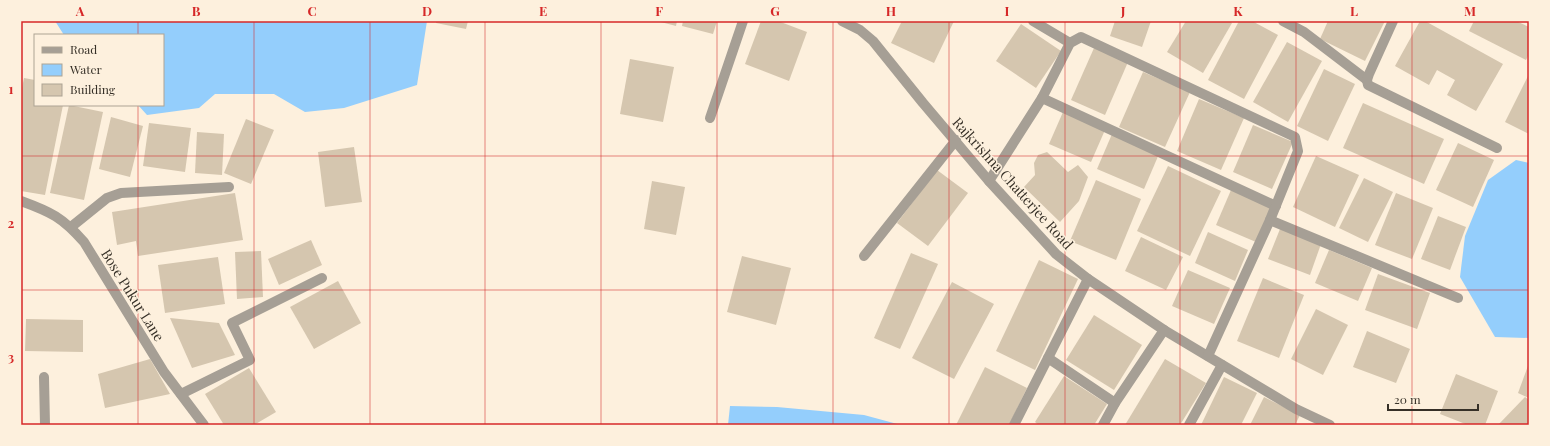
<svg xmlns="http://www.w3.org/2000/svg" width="1550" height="446" viewBox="0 0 1550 446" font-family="'Playfair Display',serif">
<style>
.water{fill:#94cefc}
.building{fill:#d5c6af}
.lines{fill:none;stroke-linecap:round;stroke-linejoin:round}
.lane{stroke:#a69f95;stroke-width:10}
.street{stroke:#a69f95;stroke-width:10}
.grid{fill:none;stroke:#d62828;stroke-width:1;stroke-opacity:0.55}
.labels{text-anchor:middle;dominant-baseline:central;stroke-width:3;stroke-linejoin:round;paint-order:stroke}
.street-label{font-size:14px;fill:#363027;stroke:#fdf0dd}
.neatline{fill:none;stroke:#d62828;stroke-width:1.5}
.grid-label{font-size:13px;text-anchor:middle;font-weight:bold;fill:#d62828}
</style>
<rect width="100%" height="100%" fill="#fdf0dd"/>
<g class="water">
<path d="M 55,21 L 427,21 L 417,85 L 344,108 L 305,112 L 274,94 L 215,94 L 199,108 L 147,115 L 138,105 L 163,105 L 163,35 L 64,35 Z"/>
<path d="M 1516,160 L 1529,163 L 1529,338 L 1495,337 L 1460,277 L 1465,236 L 1488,180 Z"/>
<path d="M 730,406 L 777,407 L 864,415 L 901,425 L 728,425 Z"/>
</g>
<g class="building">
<path d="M 436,21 L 468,21 L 466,29 L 436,23 Z"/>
<path d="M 657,21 L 677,21 L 676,26 Z"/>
<path d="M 683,21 L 717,21 L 713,34 L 682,26 Z"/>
<path d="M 761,21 L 778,21 L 807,32 L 789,81 L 745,64 Z"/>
<path d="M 902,21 L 954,21 L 934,63 L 891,43 Z"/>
<path d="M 1115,21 L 1151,21 L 1142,47 L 1110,36 Z"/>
<path d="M 1186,21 L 1229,21 L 1232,23 L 1203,73 L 1167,52 Z"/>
<path d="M 1239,21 L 1252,21 L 1278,35 L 1244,99 L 1208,80 Z"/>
<path d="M 1328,21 L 1385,21 L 1365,61 L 1320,39 Z"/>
<path d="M 1420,21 L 1425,21 L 1503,64 L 1476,111 L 1447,95 L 1455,80 L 1437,70 L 1429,85 L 1395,66 Z"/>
<path d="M 1474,21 L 1516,21 L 1529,27 L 1529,54 L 1526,60 L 1469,31 Z"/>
<path d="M 1021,24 L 1061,51 L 1036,88 L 996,61 Z"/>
<path d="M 1287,42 L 1322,61 L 1288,122 L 1253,102 Z"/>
<path d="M 1094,48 L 1128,62 L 1105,115 L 1071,100 Z"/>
<path d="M 630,59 L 674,67 L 663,122 L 620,114 Z"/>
<path d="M 1324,69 L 1355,84 L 1328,141 L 1297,126 Z"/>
<path d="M 1143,72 L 1190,92 L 1165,147 L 1119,127 Z"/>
<path d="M 1529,74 L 1529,134 L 1505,122 Z"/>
<path d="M 24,78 L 35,80 L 35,105 L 63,105 L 45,195 L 21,191 L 21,93 Z"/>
<path d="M 1199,99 L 1244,118 L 1221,170 L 1177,151 Z"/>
<path d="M 1363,103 L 1444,139 L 1424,184 L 1343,148 Z"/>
<path d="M 69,105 L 103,112 L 84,200 L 50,193 Z"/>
<path d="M 1063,112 L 1105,130 L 1091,162 L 1049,144 Z"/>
<path d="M 111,117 L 143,126 L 130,177 L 99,169 Z"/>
<path d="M 246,119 L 274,130 L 251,184 L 224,173 Z"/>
<path d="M 149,123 L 191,128 L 185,172 L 143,166 Z"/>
<path d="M 1253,125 L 1293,142 L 1272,189 L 1233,172 Z"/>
<path d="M 197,132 L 224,134 L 222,175 L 195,173 Z"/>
<path d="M 1112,134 L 1159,154 L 1144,189 L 1097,169 Z"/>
<path d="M 1458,143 L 1494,160 L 1473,207 L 1436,190 Z"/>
<path d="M 354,147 L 362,202 L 325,207 L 318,152 Z"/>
<path d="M 1047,152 L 1068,172 L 1078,165 L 1088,177 L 1079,201 L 1060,222 L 1024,187 L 1035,175 L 1034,163 L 1038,155 Z"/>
<path d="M 1316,156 L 1359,175 L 1335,227 L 1293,207 Z"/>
<path d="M 1168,166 L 1221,191 L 1190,256 L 1137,231 Z"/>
<path d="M 937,170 L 968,193 L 928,246 L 897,223 Z"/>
<path d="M 1364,178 L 1393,192 L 1368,242 L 1339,228 Z"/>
<path d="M 1096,180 L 1141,199 L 1116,260 L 1070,241 Z"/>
<path d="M 652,181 L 685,187 L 676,235 L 644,229 Z"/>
<path d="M 1231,190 L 1271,207 L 1256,242 L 1216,225 Z"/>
<path d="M 235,193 L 243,240 L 138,256 L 136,241 L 117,245 L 112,212 Z"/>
<path d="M 1396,193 L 1433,208 L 1412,259 L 1375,245 Z"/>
<path d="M 1438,216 L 1466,227 L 1450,270 L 1421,259 Z"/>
<path d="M 1280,229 L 1321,244 L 1310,275 L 1268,259 Z"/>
<path d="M 1208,232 L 1248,250 L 1235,281 L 1195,263 Z"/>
<path d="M 1141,237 L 1183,257 L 1166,290 L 1125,271 Z"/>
<path d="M 311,240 L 322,265 L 279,285 L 268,259 Z"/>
<path d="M 1329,250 L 1372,268 L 1358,301 L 1315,283 Z"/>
<path d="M 261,251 L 263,297 L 237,299 L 235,252 Z"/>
<path d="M 911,253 L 938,264 L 900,349 L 874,338 Z"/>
<path d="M 742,256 L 791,268 L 776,325 L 727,312 Z"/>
<path d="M 218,257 L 225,304 L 165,313 L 158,265 Z"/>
<path d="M 1039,260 L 1078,279 L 1035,370 L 996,351 Z"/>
<path d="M 1188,270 L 1230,288 L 1214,324 L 1172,306 Z"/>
<path d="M 1378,274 L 1430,293 L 1417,329 L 1365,310 Z"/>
<path d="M 1263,278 L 1304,295 L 1279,358 L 1237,341 Z"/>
<path d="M 338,281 L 361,323 L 314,349 L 290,307 Z"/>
<path d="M 952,282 L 994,304 L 954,379 L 912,358 Z"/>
<path d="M 1316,309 L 1348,325 L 1323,375 L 1291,359 Z"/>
<path d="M 1094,315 L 1142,345 L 1114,390 L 1066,360 Z"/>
<path d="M 170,318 L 219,323 L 235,355 L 192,368 Z"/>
<path d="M 26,319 L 83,320 L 83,352 L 25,351 Z"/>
<path d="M 1367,331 L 1410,349 L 1396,383 L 1353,367 Z"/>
<path d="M 150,359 L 170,394 L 105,408 L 98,374 Z"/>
<path d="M 1165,359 L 1206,383 L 1180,425 L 1125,425 Z"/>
<path d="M 1529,363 L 1529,398 L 1518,393 Z"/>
<path d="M 985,367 L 1027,388 L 1009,425 L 956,425 Z"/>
<path d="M 249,368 L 276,412 L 254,425 L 224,425 L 205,394 Z"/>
<path d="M 1456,374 L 1498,391 L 1485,425 L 1468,425 L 1440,414 Z"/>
<path d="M 1064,376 L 1107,404 L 1094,425 L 1039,425 L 1035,422 Z"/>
<path d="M 1224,377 L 1257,393 L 1241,425 L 1201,425 Z"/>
<path d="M 1264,397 L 1300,415 L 1295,425 L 1250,425 Z"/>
<path d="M 1525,397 L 1529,400 L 1529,425 L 1498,425 Z"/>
</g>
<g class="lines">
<g class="lane">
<path d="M 181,394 L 250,360 L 232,323 L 322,278"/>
<path d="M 1189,425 L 1222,365"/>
</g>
<g class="street">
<path d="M 842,21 L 860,30 L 873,41 L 923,103 L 989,181 L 1056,254 L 1088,279 L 1164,330 L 1296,409 L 1330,425"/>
<path d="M 1033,21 L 1070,43"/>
<path d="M 1283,21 L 1304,32 L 1367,80"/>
<path d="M 1393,21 L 1369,74 L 1367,80 L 1368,85 L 1497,148"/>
<path d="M 1042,98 L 1276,206"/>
<path d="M 710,118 L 743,21"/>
<path d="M 989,181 L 1042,98 L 1070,43 L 1081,37 L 1295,137 L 1298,151 L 1270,220 L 1208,356"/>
<path d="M 21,201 C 51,212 62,217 84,242 L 164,372 L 204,425"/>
<path d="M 1270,220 L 1458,298"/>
<path d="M 71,227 L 107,198 L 121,193 L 229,187"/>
<path d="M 864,256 L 956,140"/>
<path d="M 1048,358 L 1115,403"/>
<path d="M 44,377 L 45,425"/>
<path d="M 1014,425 L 1088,279"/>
<path d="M 1103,425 L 1115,403 L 1164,330"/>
</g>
</g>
<path class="grid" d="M 138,21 L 138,35M 254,21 L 254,425M 370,21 L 370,425M 485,21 L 485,425M 601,21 L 601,425M 717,21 L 717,425M 833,21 L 833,425M 949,21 L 949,425M 1065,21 L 1065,425M 1180,21 L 1180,425M 1296,21 L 1296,425M 1412,21 L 1412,425M 138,105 L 138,425M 21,156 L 1529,156M 21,290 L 1529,290"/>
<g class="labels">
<g class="street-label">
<text transform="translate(1013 183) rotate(48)">Rajkrishna Chatterjee Road</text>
<text transform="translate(133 295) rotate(58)">Bose Pukur Lane</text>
</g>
</g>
<rect width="1550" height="446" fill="none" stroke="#fdf0dd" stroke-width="44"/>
<rect x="34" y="34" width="130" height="72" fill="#fdf0dd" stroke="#ada394"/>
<rect x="42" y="47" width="20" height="6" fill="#a69f95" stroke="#ada394"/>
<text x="70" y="54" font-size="12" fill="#363027">Road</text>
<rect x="42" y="64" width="20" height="12" fill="#94cefc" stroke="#ada394"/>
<text x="70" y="74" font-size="12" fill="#363027">Water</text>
<rect x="42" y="84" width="20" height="12" fill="#d5c6af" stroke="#ada394"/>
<text x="70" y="94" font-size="12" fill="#363027">Building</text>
<path d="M1388 404v6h90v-6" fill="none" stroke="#363027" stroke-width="2"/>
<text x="1394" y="404" font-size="12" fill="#363027" stroke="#fdf0dd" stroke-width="3" paint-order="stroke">20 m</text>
<rect x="22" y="22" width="1506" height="402" class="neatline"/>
<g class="grid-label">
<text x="80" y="16">A</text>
<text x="196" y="16">B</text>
<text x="312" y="16">C</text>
<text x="427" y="16">D</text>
<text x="543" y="16">E</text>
<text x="659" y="16">F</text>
<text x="775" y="16">G</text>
<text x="891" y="16">H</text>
<text x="1007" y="16">I</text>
<text x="1123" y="16">J</text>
<text x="1238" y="16">K</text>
<text x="1354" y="16">L</text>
<text x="1470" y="16">M</text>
<text x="11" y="94">1</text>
<text x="11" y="228">2</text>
<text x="11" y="362">3</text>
</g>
</svg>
